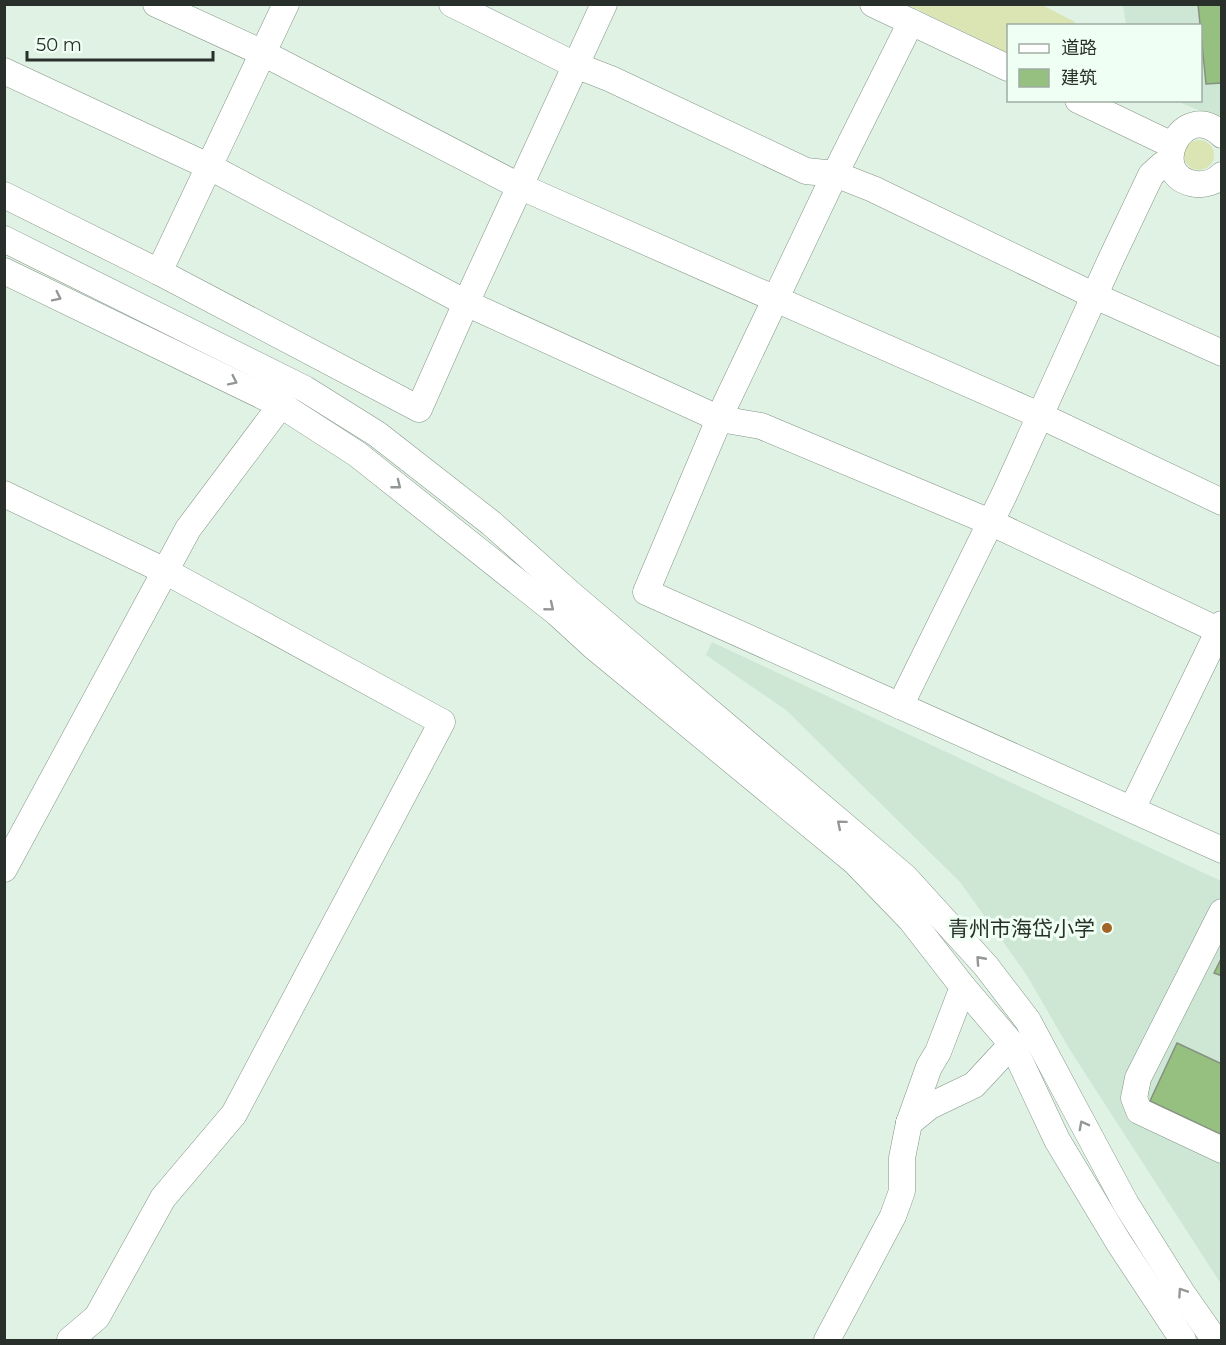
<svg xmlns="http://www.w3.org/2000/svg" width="1226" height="1345" viewBox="0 0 1226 1345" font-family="Montserrat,'Noto Sans SC',sans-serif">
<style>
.built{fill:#cee7d5}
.green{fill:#dbe5b3}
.building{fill:#96c080;stroke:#869181;stroke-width:1.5}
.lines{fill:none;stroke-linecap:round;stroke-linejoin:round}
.minor-casing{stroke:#839587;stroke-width:27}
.minor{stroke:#fff;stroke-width:26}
.oneway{stroke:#949895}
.poi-dot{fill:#a26528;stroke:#effff3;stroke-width:2}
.labels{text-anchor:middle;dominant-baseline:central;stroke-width:6;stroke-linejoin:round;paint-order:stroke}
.poi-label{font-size:21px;fill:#29302b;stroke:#effff3;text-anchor:end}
</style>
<rect width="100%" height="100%" fill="#dff2e4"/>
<g class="built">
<path d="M 1123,5 L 1221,5 L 1221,119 L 1176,101 L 1200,100 L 1200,26 L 1126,25 Z"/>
<path d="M 712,642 L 1221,881 L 1221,1284 L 1070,1050 L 1026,974 L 960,882 L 786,710 L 706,655 Z"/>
</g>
<g class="green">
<path d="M 908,5 L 1042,5 L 1075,22 L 1073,25 L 1008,26 L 1008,53 Z"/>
<circle cx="1199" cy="155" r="15"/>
</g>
<g class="building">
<path d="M 1198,4 L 1222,4 L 1222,83 L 1206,84 Z"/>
<path d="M 1222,957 L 1222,976 L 1214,973 Z"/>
<path d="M 1177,1043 L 1222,1064 L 1222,1135 L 1150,1101 Z"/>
</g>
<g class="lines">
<g class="minor-casing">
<g id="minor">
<path d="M 156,4 L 263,53 L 519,186 L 1039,415 L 1222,502"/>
<path d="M 452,4 L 575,65 L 611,79 L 806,171 L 835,174 L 873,189 L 1095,296 L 1222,353"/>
<path d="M 873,4 L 1008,68"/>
<path d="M 911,22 L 835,174 L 726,403 L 646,592 L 1222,850"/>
<path d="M 4,71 L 208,166 L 466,303 L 720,419 L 761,426 L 990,522 L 1222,632"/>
<path d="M 1078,100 L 1172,145"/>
<path d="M 1222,135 C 1182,96 1144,177 1196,184 C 1205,185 1215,182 1222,175"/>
<path d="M 4,195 L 159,272 L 419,409 L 466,303 L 604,4"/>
<path d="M 4,239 L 305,389 L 377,434 L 491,523 L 573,596 L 905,877 L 986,966 L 1028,1021 L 1126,1204 L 1182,1293 L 1215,1340"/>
<path d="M 4,271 L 281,405 L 357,454 L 557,613 L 593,646 L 855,862 L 911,920 L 963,987 L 1012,1044 L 1057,1140 L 1119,1243 L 1183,1340"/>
<path d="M 159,272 L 286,4"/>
<path d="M 4,494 L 165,571 L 442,722 L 234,1114 L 163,1198 L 97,1317 L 70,1340"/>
<path d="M 900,706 L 1004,495 L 1112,257 L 1151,175 L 1162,165 L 1171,165"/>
<path d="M 1132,809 L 1222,624"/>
<path d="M 4,869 L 188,529 L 281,405"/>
<path d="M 1222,912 L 1138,1078 L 1134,1098 L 1139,1111 L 1222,1150"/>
<path d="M 909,1123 L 930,1106 L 974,1085 L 1012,1044"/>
<path d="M 827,1340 L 893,1216 L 902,1191 L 902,1158 L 909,1123 L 929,1067 L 938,1052 L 963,987"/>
</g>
</g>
<use href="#minor" class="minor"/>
</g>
<defs><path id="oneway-chevron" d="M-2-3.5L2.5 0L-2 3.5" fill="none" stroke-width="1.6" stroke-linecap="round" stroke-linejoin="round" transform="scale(1.5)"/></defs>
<g class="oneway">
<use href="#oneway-chevron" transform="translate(57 297) rotate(26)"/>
<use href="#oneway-chevron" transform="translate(233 381) rotate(26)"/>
<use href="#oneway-chevron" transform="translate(397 485) rotate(38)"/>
<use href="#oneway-chevron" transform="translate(550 607) rotate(39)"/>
<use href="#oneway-chevron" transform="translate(841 824) rotate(-140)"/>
<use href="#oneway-chevron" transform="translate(980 960) rotate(-132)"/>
<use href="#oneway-chevron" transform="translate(1083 1125) rotate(-118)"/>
<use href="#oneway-chevron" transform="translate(1182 1292) rotate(-124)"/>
</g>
<circle class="poi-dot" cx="1107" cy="928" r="6"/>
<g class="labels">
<g class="poi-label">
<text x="1095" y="928">青州市海岱小学</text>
</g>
</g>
<rect width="1226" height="1345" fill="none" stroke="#29302b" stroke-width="12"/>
<rect x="1007" y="24" width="195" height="78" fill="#effff3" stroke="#a0aca3" stroke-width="1.5"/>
<rect x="1019" y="44" width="30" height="9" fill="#ffffff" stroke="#a0aca3" stroke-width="1.5"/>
<text x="1061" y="54" font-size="18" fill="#29302b">道路</text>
<rect x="1019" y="69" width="30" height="18" fill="#96c080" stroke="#a0aca3" stroke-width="1.5"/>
<text x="1061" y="84" font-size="18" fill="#29302b">建筑</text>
<path d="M27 51v9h186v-9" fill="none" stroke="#29302b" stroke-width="3"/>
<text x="36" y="51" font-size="18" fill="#29302b" stroke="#effff3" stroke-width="4.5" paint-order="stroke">50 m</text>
</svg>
